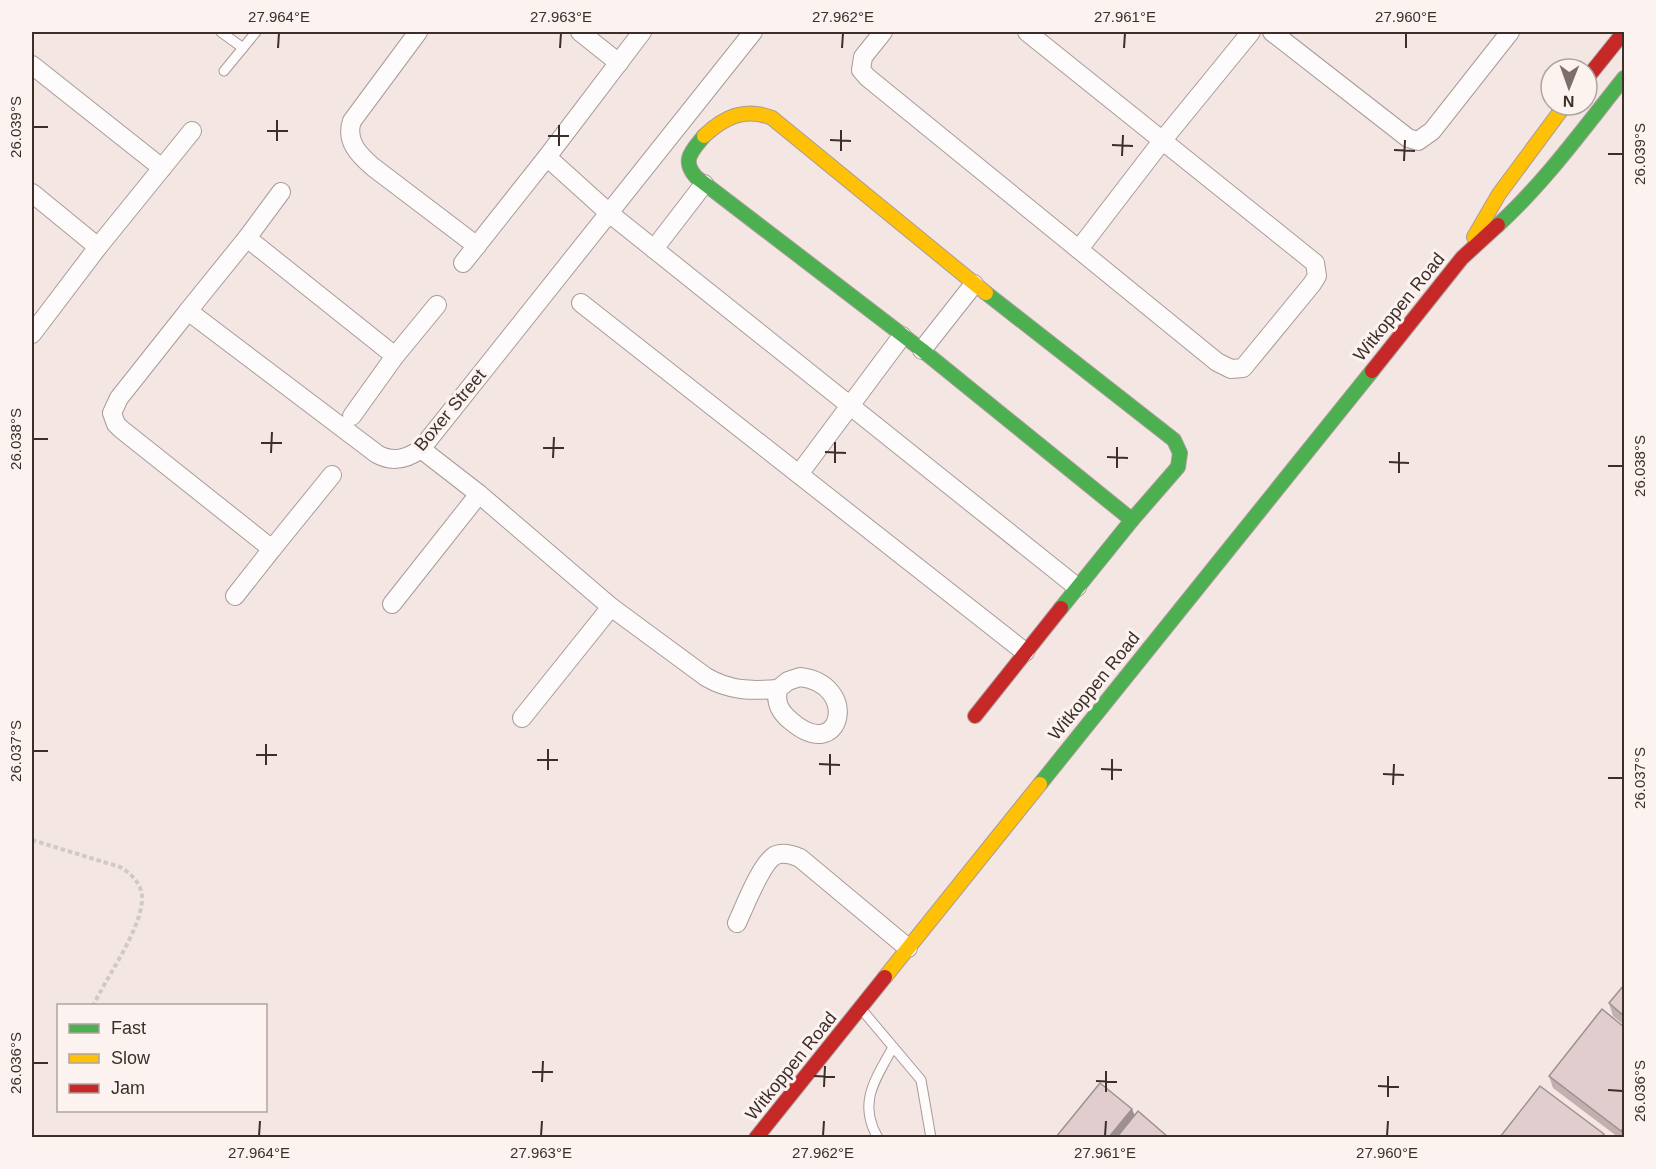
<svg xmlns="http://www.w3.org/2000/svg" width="1656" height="1169" viewBox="0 0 1656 1169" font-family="Helvetica,sans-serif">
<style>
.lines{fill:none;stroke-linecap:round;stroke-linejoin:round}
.lane-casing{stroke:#a99b98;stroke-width:11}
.street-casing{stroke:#a99b98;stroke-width:20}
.fast-casing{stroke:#a99b98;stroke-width:16}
.slow-casing{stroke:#a99b98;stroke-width:16}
.jam-casing{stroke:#a99b98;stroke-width:16}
.path{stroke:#d0c9c9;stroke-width:4;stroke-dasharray:4.5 3;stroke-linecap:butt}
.lane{stroke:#fdfbfb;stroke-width:9}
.street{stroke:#fdfbfb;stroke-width:18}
.fast{stroke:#4caf50;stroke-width:14}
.slow{stroke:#ffc107;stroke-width:14}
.jam{stroke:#c62828;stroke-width:14}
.wall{fill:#c2b0b0}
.shaded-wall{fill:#9e9090}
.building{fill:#e1cdcd;stroke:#9e9090;stroke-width:1.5}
.ticks{fill:none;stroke:#3d2e2a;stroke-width:2}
.labels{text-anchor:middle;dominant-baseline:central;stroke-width:6;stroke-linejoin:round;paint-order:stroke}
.street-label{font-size:18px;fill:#3d2e2a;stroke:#fcf3f1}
.neatline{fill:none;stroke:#3d2e2a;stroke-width:2}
.ticks-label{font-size:15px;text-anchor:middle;fill:#3d2e2a}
</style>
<rect width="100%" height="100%" fill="#f4e6e3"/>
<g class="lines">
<g class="lane-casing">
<g id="lane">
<path d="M 221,32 L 243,48"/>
<path d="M 224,71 L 256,32"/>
<path d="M 862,1010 L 921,1080 L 931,1138"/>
<path d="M 878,1138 C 857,1102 876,1079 893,1047"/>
</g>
</g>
<g class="street-casing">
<g id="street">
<path d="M 418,32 L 352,121 C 345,141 359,155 373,167 L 477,246"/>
<path d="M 580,32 L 619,63"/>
<path d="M 883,32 L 863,57 L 861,70 L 867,77 L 1217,362 L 1231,369 L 1243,368 L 1312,284 L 1317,276 L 1315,263 L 1027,32"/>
<path d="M 1272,32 L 1408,138 L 1418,141 L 1432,131 L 1510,32"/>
<path d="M 32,65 L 162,168"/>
<path d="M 547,157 L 609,213 L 1077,587"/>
<path d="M 281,192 L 247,238 L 188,311 L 377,454 C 393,463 407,459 421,449 L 753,32"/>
<path d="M 32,193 L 98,247"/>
<path d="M 247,238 L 395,356 L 437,305"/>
<path d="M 654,249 L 704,184"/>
<path d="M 1079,249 L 1162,141 L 1251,32"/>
<path d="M 463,263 L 547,157 L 642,32"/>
<path d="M 581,303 L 1025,652"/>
<path d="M 188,311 L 119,398 L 112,413 L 116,424 L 121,429 L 272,549 L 235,596"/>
<path d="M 32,334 L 98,247 L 192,131"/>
<path d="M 922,350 L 974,284"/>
<path d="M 352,416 L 395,356"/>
<path d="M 421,449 L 479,494 L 611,607 L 706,677 C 730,691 751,691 778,689"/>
<path d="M 799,474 L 902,336"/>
<path d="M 272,549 L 332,475"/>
<path d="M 392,604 L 479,494"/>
<path d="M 800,677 C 860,684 842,765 791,721 C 780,712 775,703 778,689 L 788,681 Z"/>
<path d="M 522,718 L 611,607"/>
<path d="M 737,923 C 744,908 762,861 776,855 C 784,852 793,855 800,858 L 908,948"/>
</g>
</g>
<g class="fast-casing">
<g id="fast">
<path d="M 704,136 C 692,151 681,160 696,177 L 922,350 L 1132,520"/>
<path d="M 1498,225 C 1546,181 1584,128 1624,78"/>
<path d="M 986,293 L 1174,440 L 1180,453 L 1178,467 L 1132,520 L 1061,608"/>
<path d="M 1040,784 L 1372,371"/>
</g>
</g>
<g class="slow-casing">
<g id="slow">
<path d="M 704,136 C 724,117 745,107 772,118 L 986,293"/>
<path d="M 1474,237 L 1499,194 L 1565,105"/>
<path d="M 885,977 L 1040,784"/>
</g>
</g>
<g class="jam-casing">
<g id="jam">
<path d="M 1587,78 L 1624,32"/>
<path d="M 1372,371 L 1462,258 L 1498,225"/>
<path d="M 975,716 L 1061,608"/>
<path d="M 756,1138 L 885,977"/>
</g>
</g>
<path class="path" d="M 32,840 L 120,867 C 132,874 143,885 142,900 C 140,932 107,976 93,1006"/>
<use href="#lane" class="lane"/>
<use href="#street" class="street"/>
<use href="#fast" class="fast"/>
<use href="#slow" class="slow"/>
<use href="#jam" class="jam"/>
</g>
<g class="wall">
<path d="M 1624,985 L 1624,1025 L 1613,1016 L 1609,1003 Z"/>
<path d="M 1602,1009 L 1624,1137 L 1618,1137 L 1553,1088 L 1549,1076 Z"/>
</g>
<g class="shaded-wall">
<path d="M 1132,1109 L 1136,1118 L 1120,1137 L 1109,1137 Z"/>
<path d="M 1624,1127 L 1624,1137 L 1623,1137 L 1621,1131 Z"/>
</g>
<g class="building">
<path d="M 1624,985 L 1624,1016 L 1609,1003 Z"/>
<path d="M 1602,1009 L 1624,1027 L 1624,1127 L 1621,1131 L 1549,1076 Z"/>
<path d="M 1100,1083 L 1132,1109 L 1109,1137 L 1056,1137 Z"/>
<path d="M 1540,1086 L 1604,1134 L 1601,1137 L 1500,1137 Z"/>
<path d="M 1138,1111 L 1168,1137 L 1117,1137 Z"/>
</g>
<path class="ticks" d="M 278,48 L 279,33M 560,48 L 561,33M 842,48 L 843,33M 1124,48 L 1125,33M 1406,48 L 1406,33M 33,127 L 48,127M 267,131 L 288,131M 548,136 L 569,136M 830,140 L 851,141M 277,141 L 277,120M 1112,145 L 1133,146M 559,146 L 559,125M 1394,150 L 1415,151M 841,151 L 841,130M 1608,154 L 1623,154M 1122,156 L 1123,135M 1404,161 L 1405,140M 33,439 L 48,439M 261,443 L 282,443M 543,448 L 564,448M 825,452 L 846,453M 271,453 L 272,432M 1107,457 L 1128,458M 553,458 L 554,437M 1389,462 L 1409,463M 835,463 L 835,442M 1608,466 L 1623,466M 1117,468 L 1117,447M 1399,473 L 1399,452M 33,751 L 48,751M 256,755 L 277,755M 537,760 L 558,760M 819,764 L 840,765M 266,765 L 266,744M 1101,769 L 1122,770M 548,770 L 548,749M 1383,774 L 1404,775M 830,775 L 830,754M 1608,778 L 1623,778M 1112,780 L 1112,759M 1393,785 L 1394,764M 33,1063 L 48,1063M 532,1072 L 553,1072M 814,1076 L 835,1077M 1096,1081 L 1117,1082M 542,1082 L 543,1061M 1378,1086 L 1399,1087M 824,1087 L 825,1066M 1608,1090 L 1623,1091M 1106,1092 L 1106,1071M 1388,1097 L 1388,1076M 259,1136 L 260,1121M 541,1136 L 542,1121M 823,1136 L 824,1121M 1105,1136 L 1106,1121M 1387,1136 L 1388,1121"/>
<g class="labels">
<g class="street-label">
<text transform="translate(1399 307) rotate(-51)">Witkoppen Road</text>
<text transform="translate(450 410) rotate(-50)">Boxer Street</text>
<text transform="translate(1094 686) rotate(-51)">Witkoppen Road</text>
<text transform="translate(791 1066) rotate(-51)">Witkoppen Road</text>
</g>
</g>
<rect width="1656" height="1169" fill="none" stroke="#fcf3f1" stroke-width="66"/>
<rect x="57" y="1004" width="210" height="108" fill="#fcf3f1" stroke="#b0a4a1" stroke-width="1.5"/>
<rect x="69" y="1024" width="30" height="9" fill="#4caf50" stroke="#b0a4a1" stroke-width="1.5"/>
<text x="111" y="1034" font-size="18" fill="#3d2e2a">Fast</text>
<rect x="69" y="1054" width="30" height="9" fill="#ffc107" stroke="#b0a4a1" stroke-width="1.5"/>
<text x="111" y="1064" font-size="18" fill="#3d2e2a">Slow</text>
<rect x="69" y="1084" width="30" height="9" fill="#c62828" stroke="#b0a4a1" stroke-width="1.5"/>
<text x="111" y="1094" font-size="18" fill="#3d2e2a">Jam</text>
<g transform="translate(1569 87) rotate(181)"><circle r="28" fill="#fcf3f1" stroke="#b0a4a1" stroke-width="1.5"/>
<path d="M0-4.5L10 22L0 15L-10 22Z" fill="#7d6e6b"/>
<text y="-9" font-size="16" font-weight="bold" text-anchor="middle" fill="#3d2e2a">N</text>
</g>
<rect x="33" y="33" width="1590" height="1103" class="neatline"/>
<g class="ticks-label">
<text x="279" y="22">27.964°E</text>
<text x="561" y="22">27.963°E</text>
<text x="843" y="22">27.962°E</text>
<text x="1125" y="22">27.961°E</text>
<text x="1406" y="22">27.960°E</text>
<text transform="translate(16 127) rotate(-90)" y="5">26.039°S</text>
<text transform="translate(1640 154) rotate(-90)" y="5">26.039°S</text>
<text transform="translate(16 439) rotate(-90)" y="5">26.038°S</text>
<text transform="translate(1640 466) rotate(-90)" y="5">26.038°S</text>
<text transform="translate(16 751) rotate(-90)" y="5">26.037°S</text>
<text transform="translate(1640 778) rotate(-90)" y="5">26.037°S</text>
<text transform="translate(16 1063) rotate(-90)" y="5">26.036°S</text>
<text transform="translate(1640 1091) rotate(-90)" y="5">26.036°S</text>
<text x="259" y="1158">27.964°E</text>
<text x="541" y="1158">27.963°E</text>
<text x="823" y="1158">27.962°E</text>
<text x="1105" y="1158">27.961°E</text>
<text x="1387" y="1158">27.960°E</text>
</g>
</svg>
